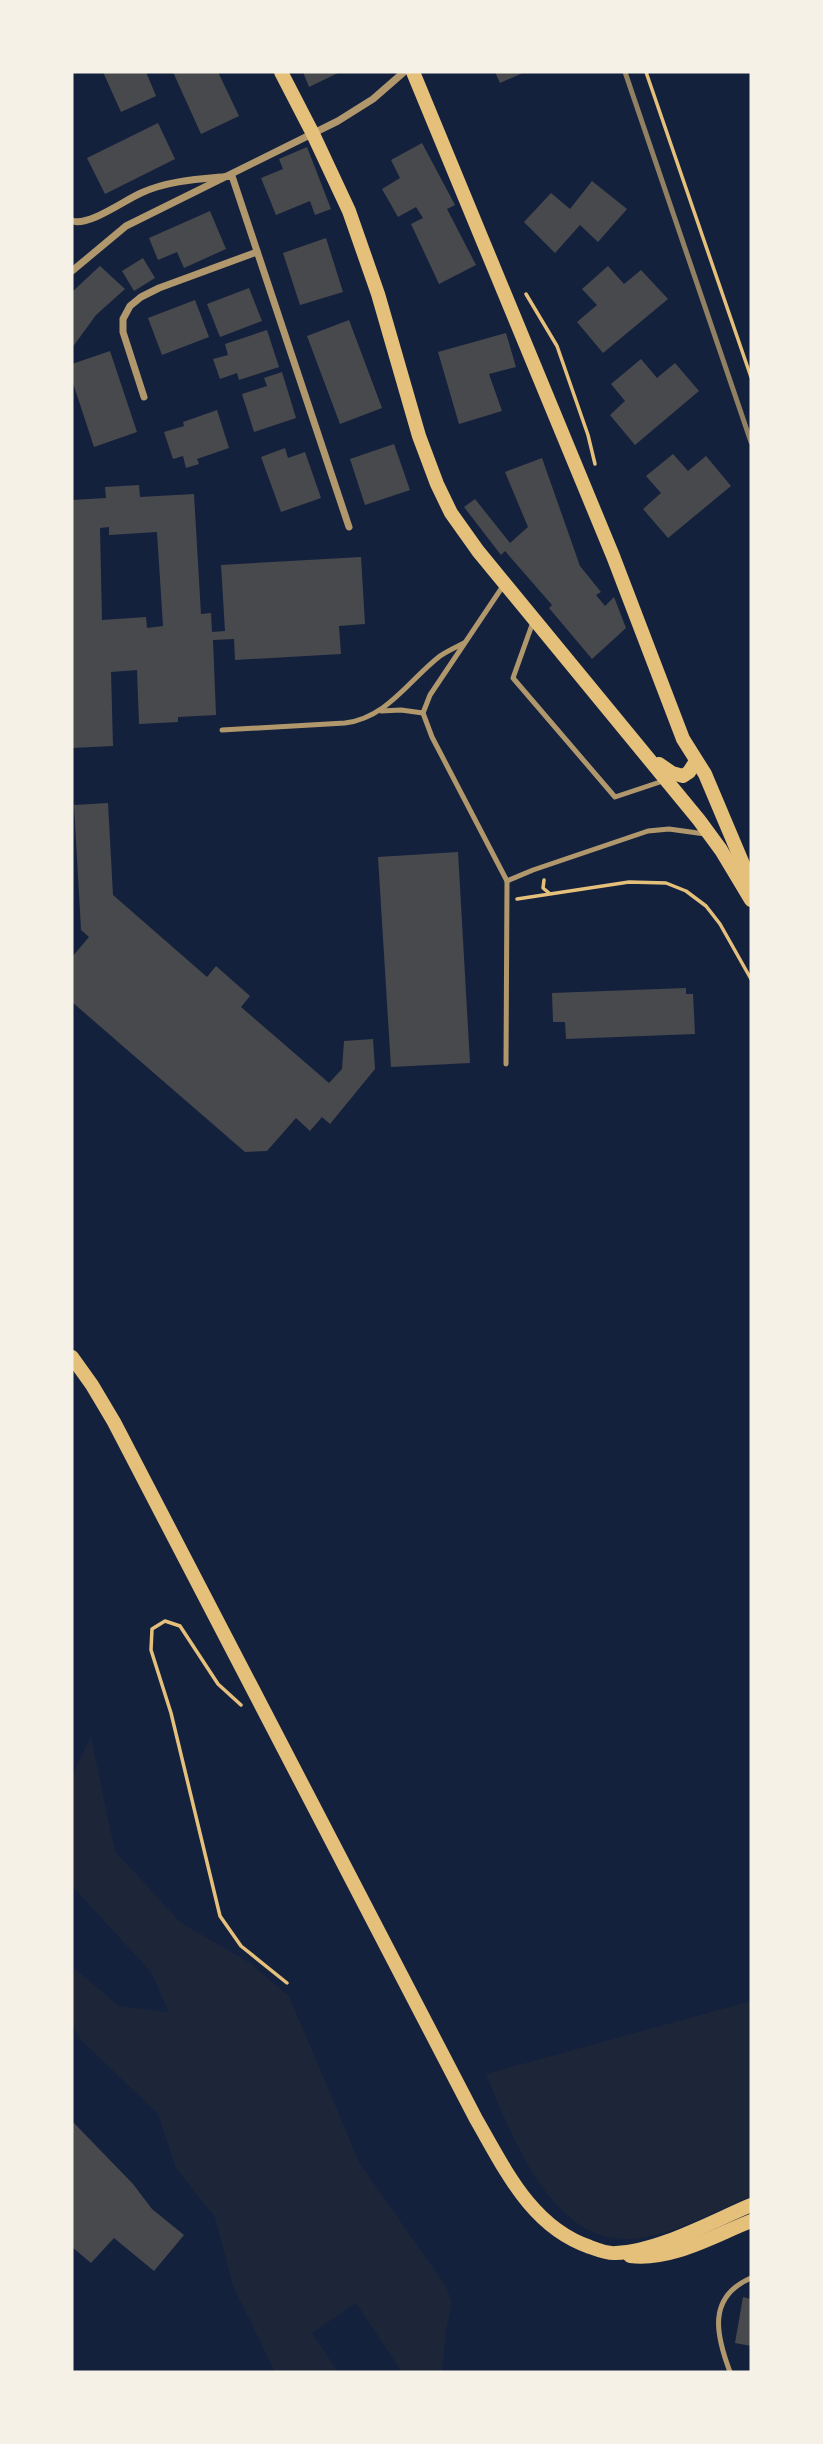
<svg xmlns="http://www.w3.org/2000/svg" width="823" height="2444" viewBox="0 0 823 2444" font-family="Spectral,serif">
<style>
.green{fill:#1d2539}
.building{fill:#48494c;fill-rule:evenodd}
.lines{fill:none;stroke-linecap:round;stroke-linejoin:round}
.path{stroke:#e5c07b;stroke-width:3.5}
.service{stroke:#b1986c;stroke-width:5}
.minor{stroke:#b1986c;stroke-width:7}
.secondary{stroke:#e5c07b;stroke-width:14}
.rail{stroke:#918062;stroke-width:5}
</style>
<rect width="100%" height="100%" fill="#14213d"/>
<g class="green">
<path d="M 91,1737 L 115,1851 L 180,1922 L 250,1963 L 289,1996 L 360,2164 L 446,2286 L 452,2303 L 446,2331 L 442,2372 L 402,2372 L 356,2303 L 312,2333 L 338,2372 L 275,2372 L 233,2286 L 215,2217 L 176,2168 L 158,2114 L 82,2041 L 72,2026 L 72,1973 L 75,1969 L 119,2006 L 169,2012 L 151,1972 L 72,1886 L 72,1775 Z"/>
<path d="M 751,2001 L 751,2196 C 716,2211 680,2231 642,2238 C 554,2253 512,2136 486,2074 Z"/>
</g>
<g class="building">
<path d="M 103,72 L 146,72 L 156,96 L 121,112 Z"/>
<path d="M 173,72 L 218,72 L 239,116 L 201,134 Z"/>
<path d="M 303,72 L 340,72 L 309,87 Z"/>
<path d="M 495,72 L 525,72 L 500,83 Z"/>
<path d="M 158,123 L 175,159 L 105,194 L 87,158 Z"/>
<path d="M 422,143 L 455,205 L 447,209 L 476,265 L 439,284 L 411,224 L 423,218 L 416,207 L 398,217 L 382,189 L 400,178 L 391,160 Z"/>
<path d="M 307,147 L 331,209 L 315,215 L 310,201 L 276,215 L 261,178 L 283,169 L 279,159 Z"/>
<path d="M 592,181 L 627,209 L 598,242 L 580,225 L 555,253 L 524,222 L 551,193 L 570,209 Z"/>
<path d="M 210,211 L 226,249 L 184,268 L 177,252 L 158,260 L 149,238 Z"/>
<path d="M 326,238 L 343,292 L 300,305 L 283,253 Z"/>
<path d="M 143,258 L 155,278 L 134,291 L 122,271 Z"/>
<path d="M 100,266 L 125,289 L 96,315 L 72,348 L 72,292 Z"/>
<path d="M 608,266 L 624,284 L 641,270 L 668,299 L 603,353 L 577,322 L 597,305 L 582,289 Z"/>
<path d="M 249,288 L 262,321 L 220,337 L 207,304 Z"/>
<path d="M 195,300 L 209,337 L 162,355 L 148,318 Z"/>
<path d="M 349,320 L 382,408 L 340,424 L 307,336 Z"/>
<path d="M 267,330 L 279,367 L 239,380 L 237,373 L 220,379 L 213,359 L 228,355 L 225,344 Z"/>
<path d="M 506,333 L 516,367 L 489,374 L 502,411 L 459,424 L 438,352 Z"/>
<path d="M 110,351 L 137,432 L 94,447 L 72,380 L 72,364 Z"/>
<path d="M 641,359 L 657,378 L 675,363 L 699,391 L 635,445 L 610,415 L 625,401 L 611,384 Z"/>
<path d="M 282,372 L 296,418 L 254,432 L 242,394 L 267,386 L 264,378 Z"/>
<path d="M 217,410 L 229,448 L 197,459 L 199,464 L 186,468 L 183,456 L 173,459 L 164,432 L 184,426 L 183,422 Z"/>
<path d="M 394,444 L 410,490 L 365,505 L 350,459 Z"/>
<path d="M 285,448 L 288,458 L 305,452 L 321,498 L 281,512 L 261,457 Z"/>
<path d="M 673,454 L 688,471 L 706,456 L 731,486 L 668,538 L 643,509 L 661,493 L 646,476 Z"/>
<path d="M 542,458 L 580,566 L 601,592 L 596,595 L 605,606 L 614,597 L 626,628 L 592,659 L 549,608 L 552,605 L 505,551 L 501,555 L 464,507 L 475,499 L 510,543 L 528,527 L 505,472 Z"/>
<path d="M 139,485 L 140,497 L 194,494 L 201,614 L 211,613 L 212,632 L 225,631 L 221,565 L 361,557 L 365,624 L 339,626 L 341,654 L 235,660 L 234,639 L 213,640 L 216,715 L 178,717 L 178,722 L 139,724 L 137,670 L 111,672 L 113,746 L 72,748 L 72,500 L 106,498 L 105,487 ZM 109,527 L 109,535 L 157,532 L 163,626 L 147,628 L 146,617 L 102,620 L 100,528 Z"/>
<path d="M 108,803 L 113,895 L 207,977 L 216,966 L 250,996 L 241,1007 L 329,1083 L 342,1069 L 344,1041 L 373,1039 L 375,1069 L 330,1124 L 322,1117 L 310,1131 L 296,1118 L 267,1151 L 245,1152 L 72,1002 L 72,957 L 89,937 L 81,930 L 74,805 Z"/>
<path d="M 458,852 L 470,1063 L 391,1067 L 378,857 Z"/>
<path d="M 686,988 L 686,994 L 693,994 L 695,1034 L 566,1039 L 565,1022 L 553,1022 L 552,993 Z"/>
<path d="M 72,2121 L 133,2184 L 152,2209 L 184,2235 L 154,2271 L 114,2238 L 91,2263 L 72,2247 Z"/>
<path d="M 743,2297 L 751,2299 L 751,2346 L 735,2343 Z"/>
</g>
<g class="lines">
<g class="path">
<path d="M 646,72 L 751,377"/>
<path d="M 526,294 L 557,346 L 588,435 L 595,464"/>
<path d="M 544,880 L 543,888 L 549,893"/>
<path d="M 517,899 L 629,882 L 666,883 L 686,891 L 706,906 L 720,924 L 751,979"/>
<path d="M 241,1705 L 218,1684 L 180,1626 L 165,1621 L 152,1629 L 151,1650 L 171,1713 L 220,1916 L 241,1946 L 287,1983"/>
</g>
<g class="service">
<path d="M 503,586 L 430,695 L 423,713 L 432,737 L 507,881 L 533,870 L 648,831 L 669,829 L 705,834"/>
<path d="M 533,622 L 513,678 L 615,797 L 663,781"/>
<path d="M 381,711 L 401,710 L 423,713"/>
<path d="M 222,730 L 345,723 C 387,718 409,680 440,656 C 447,651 456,647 464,643"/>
<path d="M 506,1064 L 507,881"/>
<path d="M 730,2372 C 716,2335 707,2297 751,2278"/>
</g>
<g class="minor">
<path d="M 72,221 C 90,226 123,201 141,193 C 169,180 202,179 232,176 L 349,527"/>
<path d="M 72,271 L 126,226 L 338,121 L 373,99 L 404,72"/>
<path d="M 144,397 L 123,332 L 123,319 L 130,306 L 141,297 L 159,288 L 257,252"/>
</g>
<g class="secondary">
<path d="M 281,72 L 313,134 L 349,211 L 378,294 L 419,436 L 437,484 L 451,513 L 478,551 L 699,820 L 721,850 L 751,900"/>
<path d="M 413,72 L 613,556 L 683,739 L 705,774 L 751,883"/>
<path d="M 659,764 L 672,773 L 683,776 L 689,772 L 696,761"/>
<path d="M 72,1357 L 92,1385 L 114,1422 L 476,2119 C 505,2169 531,2227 590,2247 C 598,2250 608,2254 616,2253 C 657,2252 713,2221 751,2205"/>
<path d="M 630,2256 C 672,2261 713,2236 751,2221"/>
</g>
<path class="rail" d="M 625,72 L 751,442"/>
</g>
<rect width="823" height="2444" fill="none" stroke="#f6f1e7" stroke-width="147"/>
</svg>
